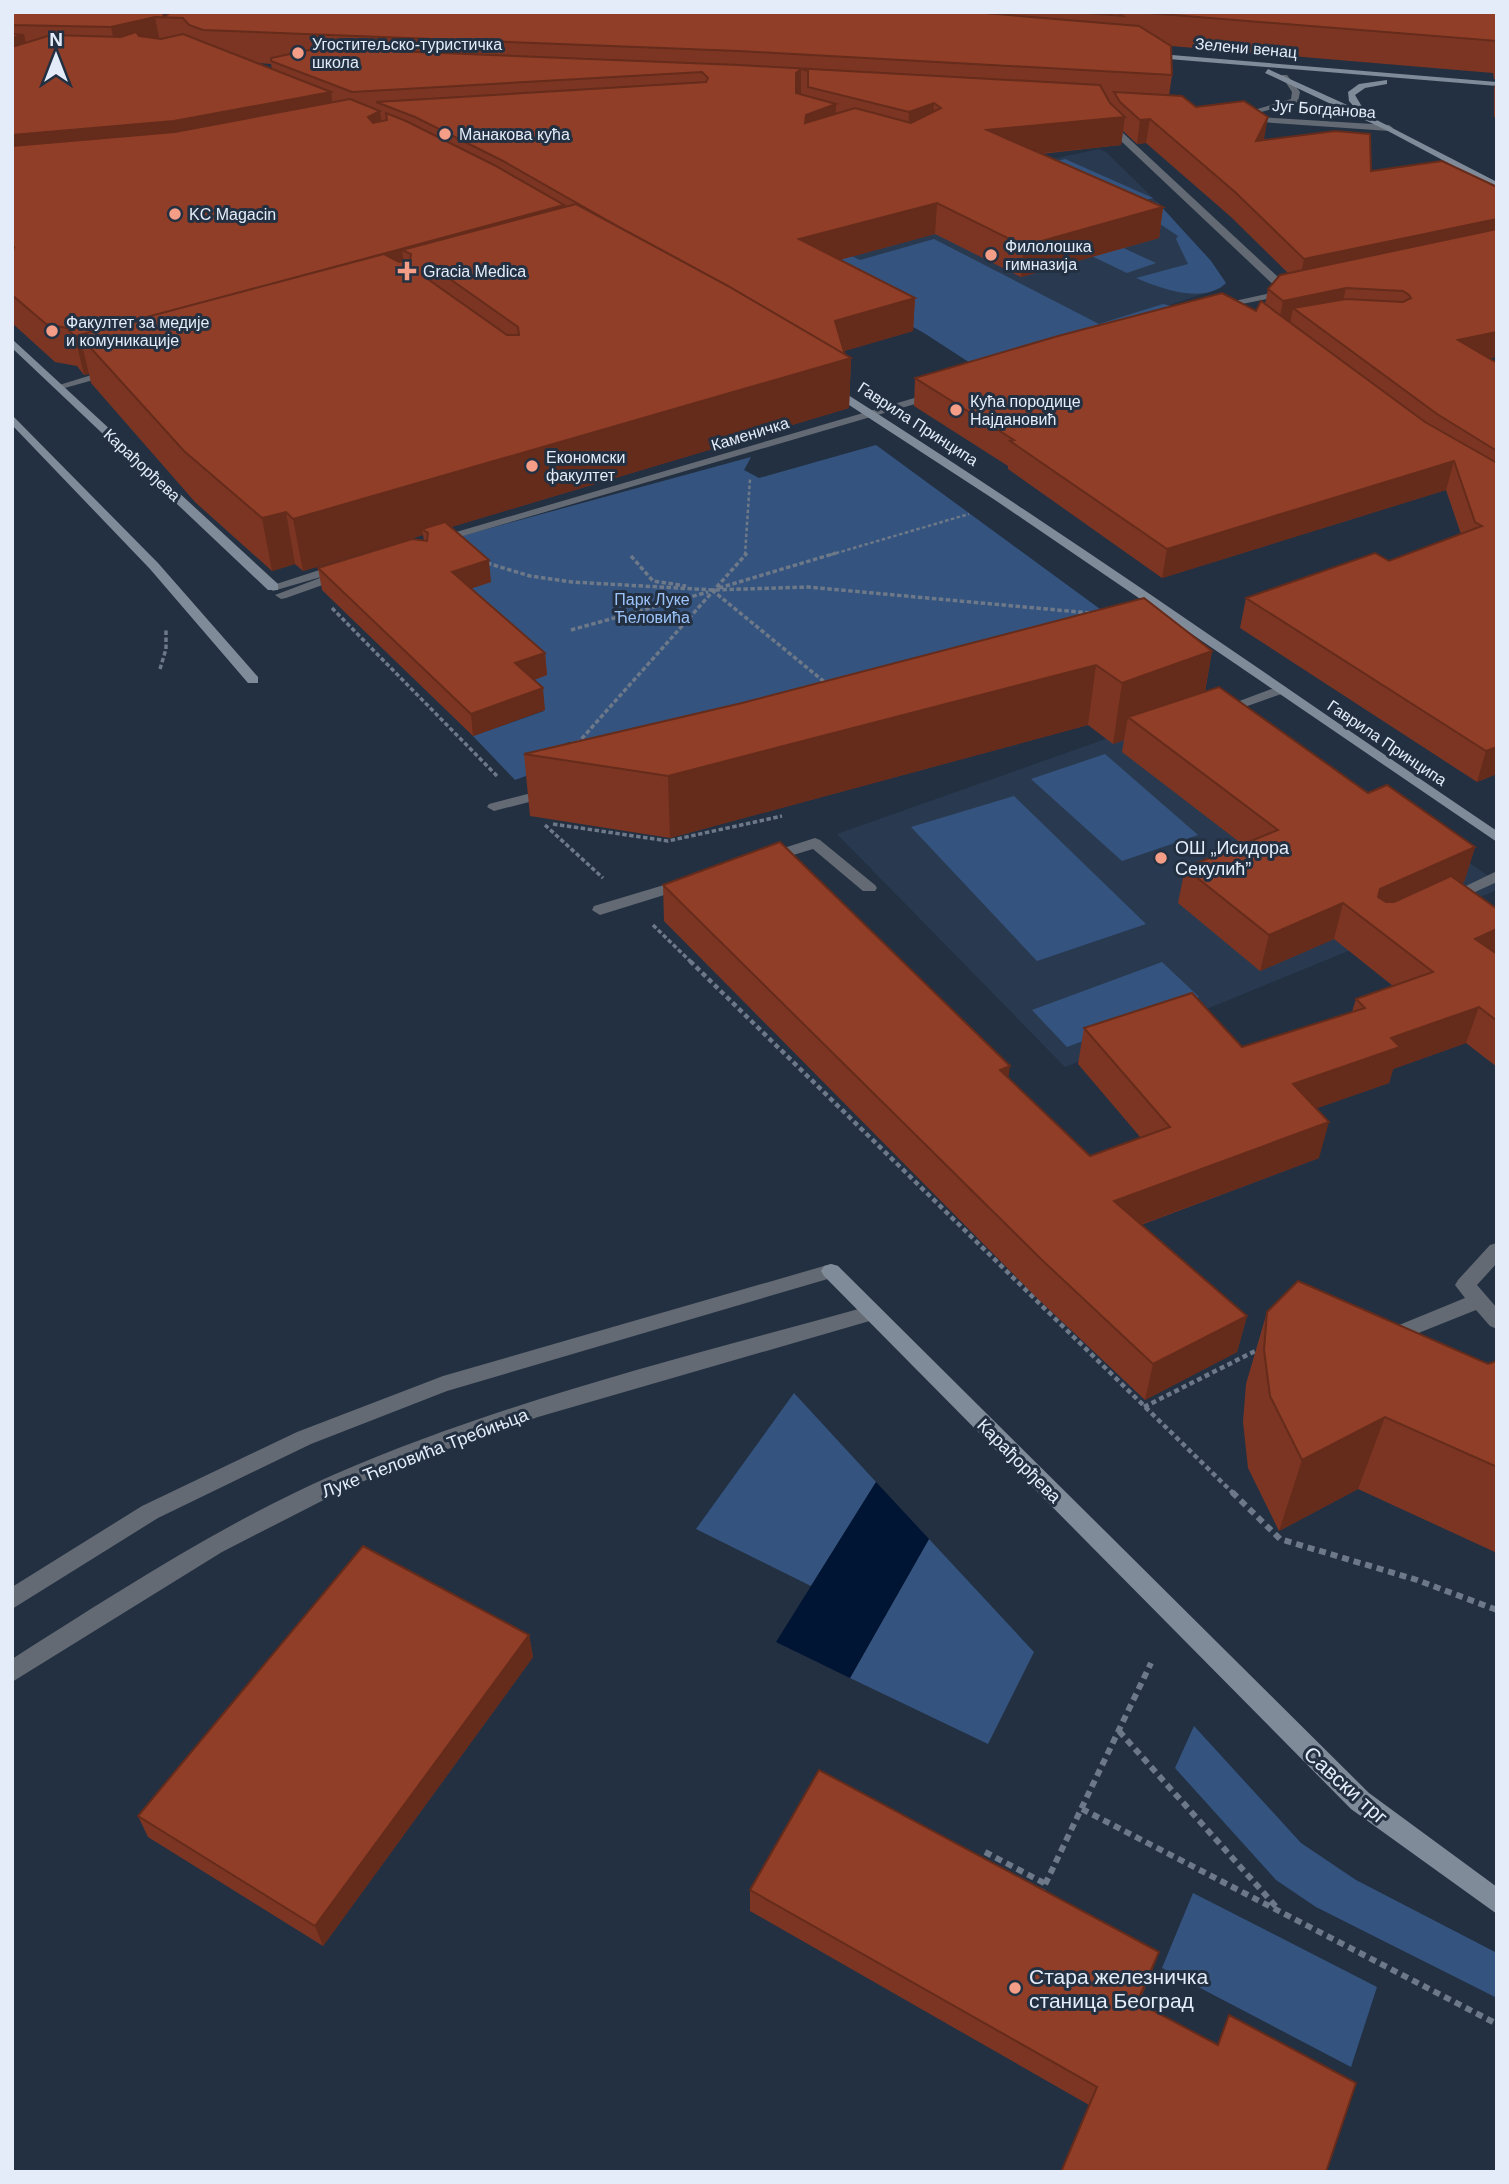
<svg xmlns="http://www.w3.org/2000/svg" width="1509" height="2184" viewBox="0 0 1509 2184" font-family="Arial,sans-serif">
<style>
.built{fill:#293a50}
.green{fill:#34547f}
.water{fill:#001434}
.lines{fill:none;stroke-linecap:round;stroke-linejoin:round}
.path-far3{stroke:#6d7888;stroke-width:2.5;stroke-dasharray:3.5 2.5;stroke-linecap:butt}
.path-far2{stroke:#6d7888;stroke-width:3.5;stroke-dasharray:4.5 2.5;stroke-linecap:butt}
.path-far1{stroke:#6d7888;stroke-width:4.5;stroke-dasharray:5 3.5;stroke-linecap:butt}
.path{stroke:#6d7888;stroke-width:6;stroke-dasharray:7 5;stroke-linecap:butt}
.lane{fill:#636a73;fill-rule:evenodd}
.street{fill:#636a73;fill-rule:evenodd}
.secondary{fill:#808b99;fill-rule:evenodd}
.wall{fill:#7c3522;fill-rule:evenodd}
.shaded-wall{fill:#652b1b}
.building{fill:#903e27;stroke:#652b1b;stroke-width:2;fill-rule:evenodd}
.poi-dot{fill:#f49e87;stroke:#233042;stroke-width:2.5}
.labels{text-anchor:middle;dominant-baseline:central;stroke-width:6;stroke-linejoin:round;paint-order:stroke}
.far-poi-label{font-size:16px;fill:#e3ecf8;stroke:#233042;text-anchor:start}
.far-street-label{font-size:16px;fill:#e3ecf8;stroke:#233042}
.far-park-label{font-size:16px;fill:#9cc3f9;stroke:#233042}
.poi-label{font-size:18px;fill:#e3ecf8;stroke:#233042;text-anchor:start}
.street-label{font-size:18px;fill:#e3ecf8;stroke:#233042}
.near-street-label{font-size:21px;fill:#e3ecf8;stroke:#233042}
.near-poi-label{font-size:21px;fill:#e3ecf8;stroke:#233042;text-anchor:start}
</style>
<rect width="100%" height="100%" fill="#233042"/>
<g class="built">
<path d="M 1099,149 L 1106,152 L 1158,203 L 1211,261 L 1226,283 L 1221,288 L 978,368 L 924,333 L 830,281 L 880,219 L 1030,164 Z"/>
<path d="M 1230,695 L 1497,882 L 1497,890 L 1065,1067 L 837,834 Z"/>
</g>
<g class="green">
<path d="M 1065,159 L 1153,198 L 1105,211 L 1018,171 Z"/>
<path d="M 1158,203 L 1211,261 L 1226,283 C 1203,305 1160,288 1136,278 L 1188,264 L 1176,239 L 1178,236 L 1157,222 L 1128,213 Z"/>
<path d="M 1037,230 L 1108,241 L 1156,263 L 1127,273 Z"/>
<path d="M 813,237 L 860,260 L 934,239 L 1099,324 L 1163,304 L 1171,306 L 978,368 L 924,333 L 830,281 Z"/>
<path d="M 876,445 L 1100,609 L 1099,614 L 590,743 L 568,742 L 534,773 L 515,780 L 473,736 L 544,711 L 455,594 L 443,541 L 751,457 L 744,470 L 759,478 Z"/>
<path d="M 1105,754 L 1198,835 L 1122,861 L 1031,779 Z"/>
<path d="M 1014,796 L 1146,924 L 1037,961 L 911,827 Z"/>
<path d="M 1162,962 L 1199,997 L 1067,1047 L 1032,1010 Z"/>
<path d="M 794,1393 L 876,1482 L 811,1586 L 696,1529 Z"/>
<path d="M 929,1539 L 1034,1652 L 988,1744 L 850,1678 Z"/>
<path d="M 1194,1726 L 1301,1843 L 1356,1880 L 1497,1953 L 1497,1998 L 1316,1907 L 1276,1880 L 1175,1768 Z"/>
<path d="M 1193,1893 L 1377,1987 L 1351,2067 L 1162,1968 Z"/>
</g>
<path class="water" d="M 876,1482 L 929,1539 L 850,1678 L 776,1642 Z"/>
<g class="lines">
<g class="path-far3">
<path d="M 745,555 L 750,479"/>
<path d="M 830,555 L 969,514"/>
</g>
<g class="path-far2">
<path d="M 631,556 L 653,581 L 686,586"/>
<path d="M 487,563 L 530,576 L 572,582 L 713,590 L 808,587 L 1090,613"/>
<path d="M 719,588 L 836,553"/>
<path d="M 712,590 L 827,684"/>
<path d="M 332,608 L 497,776"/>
<path d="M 571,630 L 708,592"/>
<path d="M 160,669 L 166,649 L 166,629"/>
<path d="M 577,744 L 747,553"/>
<path d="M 553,824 L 668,841 L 782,816"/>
<path d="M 545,825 L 603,878"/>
<path d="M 653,925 L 692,963"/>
</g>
<g class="path-far1">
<path d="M 690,961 L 1234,1494"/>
<path d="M 1144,1407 L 1259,1349"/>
</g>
<g class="path">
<path d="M 1232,1492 L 1280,1539 L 1417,1580 L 1497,1610"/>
<path d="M 1119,1731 L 1279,1910"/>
<path d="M 1082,1809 L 1497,2024"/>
<path d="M 985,1852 L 1046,1884"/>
<path d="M 1040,1895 L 1151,1663"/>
</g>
<g class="lane">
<path d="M 341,570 L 345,571 L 345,577 L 286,598 L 281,599 L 275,595 Z"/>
<path d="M 1279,686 L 1286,690 L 1284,693 L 1225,714 L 1215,714 L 1213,711 Z"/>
<path d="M 815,838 L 820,840 L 875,885 L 877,888 L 875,891 L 863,891 L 813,849 L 767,863 L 759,858 L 762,855 Z"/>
<path d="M 1497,871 L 1497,882 L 1453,902 L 1441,902 L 1439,899 Z"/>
<path d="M 684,879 L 692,884 L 690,887 L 600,915 L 592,910 L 594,906 Z"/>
<path d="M 1497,1243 L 1497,1263 L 1477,1285 L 1497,1308 L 1497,1329 L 1490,1326 L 1476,1310 L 1396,1342 L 1389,1345 L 1382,1342 L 1379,1337 L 1382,1332 L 1465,1298 L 1455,1285 L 1458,1280 L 1490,1245 Z"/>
</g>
<g class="street">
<path d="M 1281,75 L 1287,75 L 1300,92 L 1298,102 L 1254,114 L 1254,110 L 1291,99 L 1292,92 Z"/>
<path d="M 1243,116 L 1389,125 L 1393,128 L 1389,131 L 1246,121 Z"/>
<path d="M 1103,120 L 1109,120 L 1292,290 L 1292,294 L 1212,310 L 1212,306 L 1280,291 L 1103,124 Z"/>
<path d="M 111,369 L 116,372 L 115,374 L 61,389 L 56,386 Z"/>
<path d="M 935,392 L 941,395 L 939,397 L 439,543 L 429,540 Z"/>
<path d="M 341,563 L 345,564 L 345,570 L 273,591 L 267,587 Z"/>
<path d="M 551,788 L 556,789 L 556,795 L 494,811 L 487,807 L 489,804 Z"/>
<path d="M 831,1264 L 838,1266 L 841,1271 L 838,1276 L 447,1391 L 311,1444 L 158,1518 L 12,1609 L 12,1587 L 142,1506 L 297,1432 L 443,1376 Z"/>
<path d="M 873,1305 L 880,1308 L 883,1313 L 880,1318 L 538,1417 L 414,1461 L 349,1487 L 222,1552 L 12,1682 L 12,1659 C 116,1593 220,1525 333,1475 C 506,1400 692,1355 873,1305 Z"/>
</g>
<g class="secondary">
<path d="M 1147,53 L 1497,82 L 1497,86 L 1144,57 Z"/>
<path d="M 1268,69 L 1356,109 L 1349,101 L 1348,92 L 1359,84 L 1387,80 L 1387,84 L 1365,88 L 1355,95 L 1367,115 L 1497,182 L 1497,189 L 1386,130 L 1265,73 Z"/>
<path d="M 12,339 L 278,584 L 278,590 L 268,590 L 12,348 Z"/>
<path d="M 826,386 L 834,386 C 1059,528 1276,682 1497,831 L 1497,842 L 995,500 L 826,390 Z"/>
<path d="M 12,415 L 158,563 L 258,677 L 258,683 L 248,683 L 150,569 L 12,425 Z"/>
<path d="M 831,1264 L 838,1266 L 1369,1793 L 1497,1887 L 1497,1914 L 1351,1809 L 824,1276 L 821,1271 L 824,1266 Z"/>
</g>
</g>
<g class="wall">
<path d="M 12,12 L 164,17 L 190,13 L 190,12 L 1497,12 L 1497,118 L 1494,117 L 1494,88 L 1496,80 L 1494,79 L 1493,73 L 1171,46 L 1172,75 L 1169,96 L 1264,140 L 1371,171 L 1489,359 L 1497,363 L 1497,774 L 1477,782 L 1240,628 L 1246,598 L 1389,561 L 1461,534 L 1446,490 L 1162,578 L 1008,469 L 1008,466 L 914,406 L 915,378 L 1256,311 L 1265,304 L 1268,289 L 1288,273 L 1231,217 L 1146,143 L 1137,144 L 1123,131 L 1121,145 L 1041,154 L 1163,207 L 1159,238 L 1021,277 L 935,234 L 839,260 L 915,298 L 913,331 L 844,351 L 845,355 L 851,358 L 849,408 L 451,527 L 491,582 L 471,588 L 545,653 L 547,675 L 534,680 L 545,710 L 473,736 L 322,590 L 318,568 L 424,541 L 423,535 L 303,571 L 295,564 L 272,571 L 195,502 L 91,383 L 89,374 L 84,375 L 77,366 L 55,362 L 12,323 ZM 258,63 L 271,64 L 272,69 Z"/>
<path d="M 1212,651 L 1205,692 L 1368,793 L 1475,847 L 1464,882 L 1461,883 L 1497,909 L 1497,1067 L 1466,1043 L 1393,1069 L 1389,1083 L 1317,1108 L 1319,1158 L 1141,1225 L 1247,1316 L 1237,1352 L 1145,1400 L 1036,1297 L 664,921 L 663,885 L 1008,1078 L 1090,1156 L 1141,1138 L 1078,1064 L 1084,1028 L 1242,1047 L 1352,1012 L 1356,999 L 1393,986 L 1334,939 L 1260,971 L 1178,903 L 1185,868 L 1242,844 L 1122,752 L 1124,740 L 1113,744 L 1088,725 L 670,838 L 530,816 L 524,754 L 742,703 Z"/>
<path d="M 1267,1312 L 1488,1364 L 1497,1361 L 1497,1553 L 1358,1489 L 1279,1531 L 1248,1468 L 1243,1422 L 1246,1384 Z"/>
<path d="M 529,1635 L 533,1657 L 323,1946 L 148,1837 L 138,1816 Z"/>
<path d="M 750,1890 L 1152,1972 L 1139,2002 L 1217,2045 L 1229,2015 L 1356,2083 L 1089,2105 L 750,1911 Z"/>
</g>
<g class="shaded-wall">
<path d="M 155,17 L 161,48 L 118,58 L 111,27 Z"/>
<path d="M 24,35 L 31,66 L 12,72 L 12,38 Z"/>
<path d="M 801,69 L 801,97 L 795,101 L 796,73 Z"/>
<path d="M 331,92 L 335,125 L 12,169 L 12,135 Z"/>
<path d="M 934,103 L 932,132 L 908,140 L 909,112 Z"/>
<path d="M 836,104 L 835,132 L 805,123 L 806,115 Z"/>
<path d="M 380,111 L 385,144 L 368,117 Z"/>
<path d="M 1125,117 L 1121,145 L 985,159 L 987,130 Z"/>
<path d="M 1268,117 L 1264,140 L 1256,141 Z"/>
<path d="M 1150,119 L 1146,143 L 1137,144 L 1140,120 Z"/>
<path d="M 937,203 L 935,234 L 799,271 L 799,239 Z"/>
<path d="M 564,205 L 566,241 L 433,267 L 422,267 L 427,314 L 411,254 L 402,250 L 406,286 L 80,335 Z"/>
<path d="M 1163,207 L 1159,238 L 1021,277 L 1024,246 Z"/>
<path d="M 1497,219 L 1497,242 L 1299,284 L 1304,259 Z"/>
<path d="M 1346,288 L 1340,314 L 1293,308 L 1290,324 L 1278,327 L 1283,301 Z"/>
<path d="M 915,298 L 913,331 L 841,352 L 835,321 Z"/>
<path d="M 1497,332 L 1497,357 L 1451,367 L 1458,340 Z"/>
<path d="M 80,336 L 89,374 L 84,375 L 75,337 Z"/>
<path d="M 851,358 L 849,408 L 428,534 L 422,529 L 423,535 L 303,571 L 293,519 Z"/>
<path d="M 1454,461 L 1446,490 L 1162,578 L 1167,549 Z"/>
<path d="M 286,512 L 295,564 L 272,571 L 262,518 Z"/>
<path d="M 489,560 L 491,582 L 455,594 L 452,572 Z"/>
<path d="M 1212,651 L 1201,712 L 1128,717 L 1124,740 L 1113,744 L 1122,683 Z"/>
<path d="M 545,653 L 547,675 L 517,686 L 515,663 Z"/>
<path d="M 1096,665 L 1088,725 L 670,838 L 668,776 Z"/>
<path d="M 543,688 L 545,710 L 473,736 L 471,714 Z"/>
<path d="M 1497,747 L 1496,774 L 1477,782 L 1486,751 Z"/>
<path d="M 1475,847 L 1464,882 L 1370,925 L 1380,889 Z"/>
<path d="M 1343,903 L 1334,939 L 1260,971 L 1269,935 Z"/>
<path d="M 1497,929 L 1497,959 L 1475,939 Z"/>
<path d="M 1479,1007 L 1466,1043 L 1393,1069 L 1389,1083 L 1283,1120 L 1293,1084 L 1391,1038 Z"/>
<path d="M 1010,1066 L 1005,1102 L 1000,1070 Z"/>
<path d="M 1329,1122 L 1319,1158 L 1107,1237 L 1114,1201 Z"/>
<path d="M 1247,1316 L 1237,1352 L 1145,1400 L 1153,1364 Z"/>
<path d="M 1385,1417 L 1358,1489 L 1279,1531 L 1302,1460 Z"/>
<path d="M 529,1635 L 533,1657 L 323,1946 L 315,1926 Z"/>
<path d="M 1159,1952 L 1152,1972 L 1130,2021 L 1137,2002 Z"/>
</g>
<g class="building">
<path d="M 12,12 L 162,12 L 164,17 L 171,12 L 190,13 L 190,12 L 972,12 L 1139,26 L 1171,46 L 1172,75 L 739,51 L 203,30 L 189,25 L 183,18 L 155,17 L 111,27 L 12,25 Z"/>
<path d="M 1074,12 L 1117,12 L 1123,16 Z"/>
<path d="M 1136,12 L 1497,12 L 1497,41 Z"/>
<path d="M 136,32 L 139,36 L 161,39 L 183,34 L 331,92 L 174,121 L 12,135 L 12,47 L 51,35 L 121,37 Z"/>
<path d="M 12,34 L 24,35 L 12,38 Z"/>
<path d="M 319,48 L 739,65 L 1100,85 L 1110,103 L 1125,117 L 987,130 L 1163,207 L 1024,246 L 937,203 L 799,239 L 915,298 L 835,321 L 845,355 L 728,286 L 626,231 L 503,161 L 415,117 L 376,102 L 706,82 L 708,78 L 702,72 L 352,92 L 271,61 L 271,58 ZM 801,69 L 808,71 L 808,87 L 909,112 L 934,103 L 941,108 L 911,123 L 855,108 L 805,123 L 806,115 L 836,104 L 796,93 L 796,73 Z"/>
<path d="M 1114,92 L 1182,96 L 1196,107 L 1244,101 L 1268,117 L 1256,141 L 1335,131 L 1370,134 L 1371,171 L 1442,161 L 1497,187 L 1497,219 L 1304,259 L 1235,192 L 1150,119 L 1140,120 L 1120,102 Z"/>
<path d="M 350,99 L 380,111 L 368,117 L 373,123 L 387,120 L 386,113 L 406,121 L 494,165 L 564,205 L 75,337 L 67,328 L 46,324 L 12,295 L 12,254 L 14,247 L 12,246 L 12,146 L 175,132 Z"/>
<path d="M 576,204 L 728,286 L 851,358 L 293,519 L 286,512 L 262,518 L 184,451 L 79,335 L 384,254 L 399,262 L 410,260 L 411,254 L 402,250 ZM 422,267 L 433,267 L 518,327 L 519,335 L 507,335 L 422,275 Z"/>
<path d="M 1497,229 L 1497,332 L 1458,340 L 1497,363 L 1497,451 L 1437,414 L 1293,308 L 1346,299 L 1403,302 L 1411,298 L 1409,295 L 1403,291 L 1346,288 L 1283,301 L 1268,289 L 1280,275 Z"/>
<path d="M 1222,293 L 1256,311 L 1261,301 L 1425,422 L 1497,463 L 1497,747 L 1486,751 L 1246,598 L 1375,553 L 1389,561 L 1482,526 L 1475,522 L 1454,461 L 1167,549 L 1010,441 L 1014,440 L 915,378 L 1058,336 Z"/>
<path d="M 445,522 L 489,560 L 452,572 L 545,653 L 515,663 L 543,688 L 471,714 L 318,568 L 412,539 L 427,541 L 428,533 L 422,529 Z"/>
<path d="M 1144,598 L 1212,651 L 1122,683 L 1096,665 L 668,776 L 524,754 L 742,703 Z"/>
<path d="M 1219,687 L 1368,793 L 1387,785 L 1475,847 L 1380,889 L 1378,897 L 1386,902 L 1394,902 L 1451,876 L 1497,909 L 1497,929 L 1475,939 L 1497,954 L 1497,1021 L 1479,1007 L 1391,1038 L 1400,1047 L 1293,1084 L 1329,1122 L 1114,1201 L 1247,1316 L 1153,1364 L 1042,1260 L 663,885 L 780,842 L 1010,1066 L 1000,1070 L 1090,1156 L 1170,1127 L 1084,1028 L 1192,993 L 1242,1047 L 1365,1008 L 1356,999 L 1433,972 L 1343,903 L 1269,935 L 1185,868 L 1278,830 L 1128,717 Z"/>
<path d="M 1298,1281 L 1488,1364 L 1497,1361 L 1497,1467 L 1385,1417 L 1302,1460 L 1270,1396 L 1264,1350 L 1267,1312 Z"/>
<path d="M 363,1546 L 529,1635 L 315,1926 L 138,1816 Z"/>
<path d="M 819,1770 L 1159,1952 L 1137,2002 L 1218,2045 L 1229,2015 L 1356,2083 L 1326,2172 L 1061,2172 L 1097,2087 L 750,1890 Z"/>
</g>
<g class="poi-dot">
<circle cx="298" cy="53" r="7"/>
<circle cx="445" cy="134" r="7"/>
<circle cx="175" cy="214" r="7"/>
<circle cx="991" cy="255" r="7"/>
<path d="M403.5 260.5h7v7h7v7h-7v7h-7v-7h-7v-7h7z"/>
<circle cx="52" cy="331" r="7"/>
<circle cx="956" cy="410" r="7"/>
<circle cx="532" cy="466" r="7"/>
<circle cx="1161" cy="858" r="7"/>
<circle cx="1015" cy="1988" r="7"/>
</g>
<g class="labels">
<g class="far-poi-label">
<text x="312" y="44">Угоститељско-туристичка<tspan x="312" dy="18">школа</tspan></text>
<text x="459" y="134">Манакова кућа</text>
<text x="189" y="214">KC Magacin</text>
<text x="1005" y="246">Филолошка<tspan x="1005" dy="18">гимназија</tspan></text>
<text x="423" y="271">Gracia Medica</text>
<text x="66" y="322">Факултет за медије<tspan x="66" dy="18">и комуникације</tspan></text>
<text x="970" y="401">Кућа породице<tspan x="970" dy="18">Најдановић</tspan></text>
<text x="546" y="457">Економски<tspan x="546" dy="18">факултет</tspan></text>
</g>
<g class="far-street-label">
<text transform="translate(1246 48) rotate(5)">Зелени венац</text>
<text transform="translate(1324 109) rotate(4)">Југ Богданова</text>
<text transform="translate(918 424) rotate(33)">Гаврила Принципа</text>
<text transform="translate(750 434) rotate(-17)">Каменичка</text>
<text transform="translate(142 465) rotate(43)">Карађорђева</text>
<text transform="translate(1387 743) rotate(34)">Гаврила Принципа</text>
</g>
<g class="far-park-label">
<text x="652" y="599">Парк Луке<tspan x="652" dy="18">Ћеловића</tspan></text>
</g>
<g class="poi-label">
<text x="1175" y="848">ОШ „Исидора<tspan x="1175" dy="21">Секулић”</tspan></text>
</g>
<g class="street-label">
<text transform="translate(425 1453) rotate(-21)">Луке Ћеловића Требињца</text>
<text transform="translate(1019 1461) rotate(45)">Карађорђева</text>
</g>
<g class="near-street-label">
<text transform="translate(1346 1785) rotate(42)">Савски трг</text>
</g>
<g class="near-poi-label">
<text x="1029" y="1976">Стара железничка<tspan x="1029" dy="24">станица Београд</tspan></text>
</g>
</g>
<rect width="1509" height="2184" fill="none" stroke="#e3ecf8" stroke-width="28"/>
<g transform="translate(56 56)" stroke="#233042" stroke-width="5" paint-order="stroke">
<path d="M0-5L12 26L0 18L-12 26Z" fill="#e3ecf8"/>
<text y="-10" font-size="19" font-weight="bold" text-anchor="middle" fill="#e3ecf8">N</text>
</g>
</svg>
